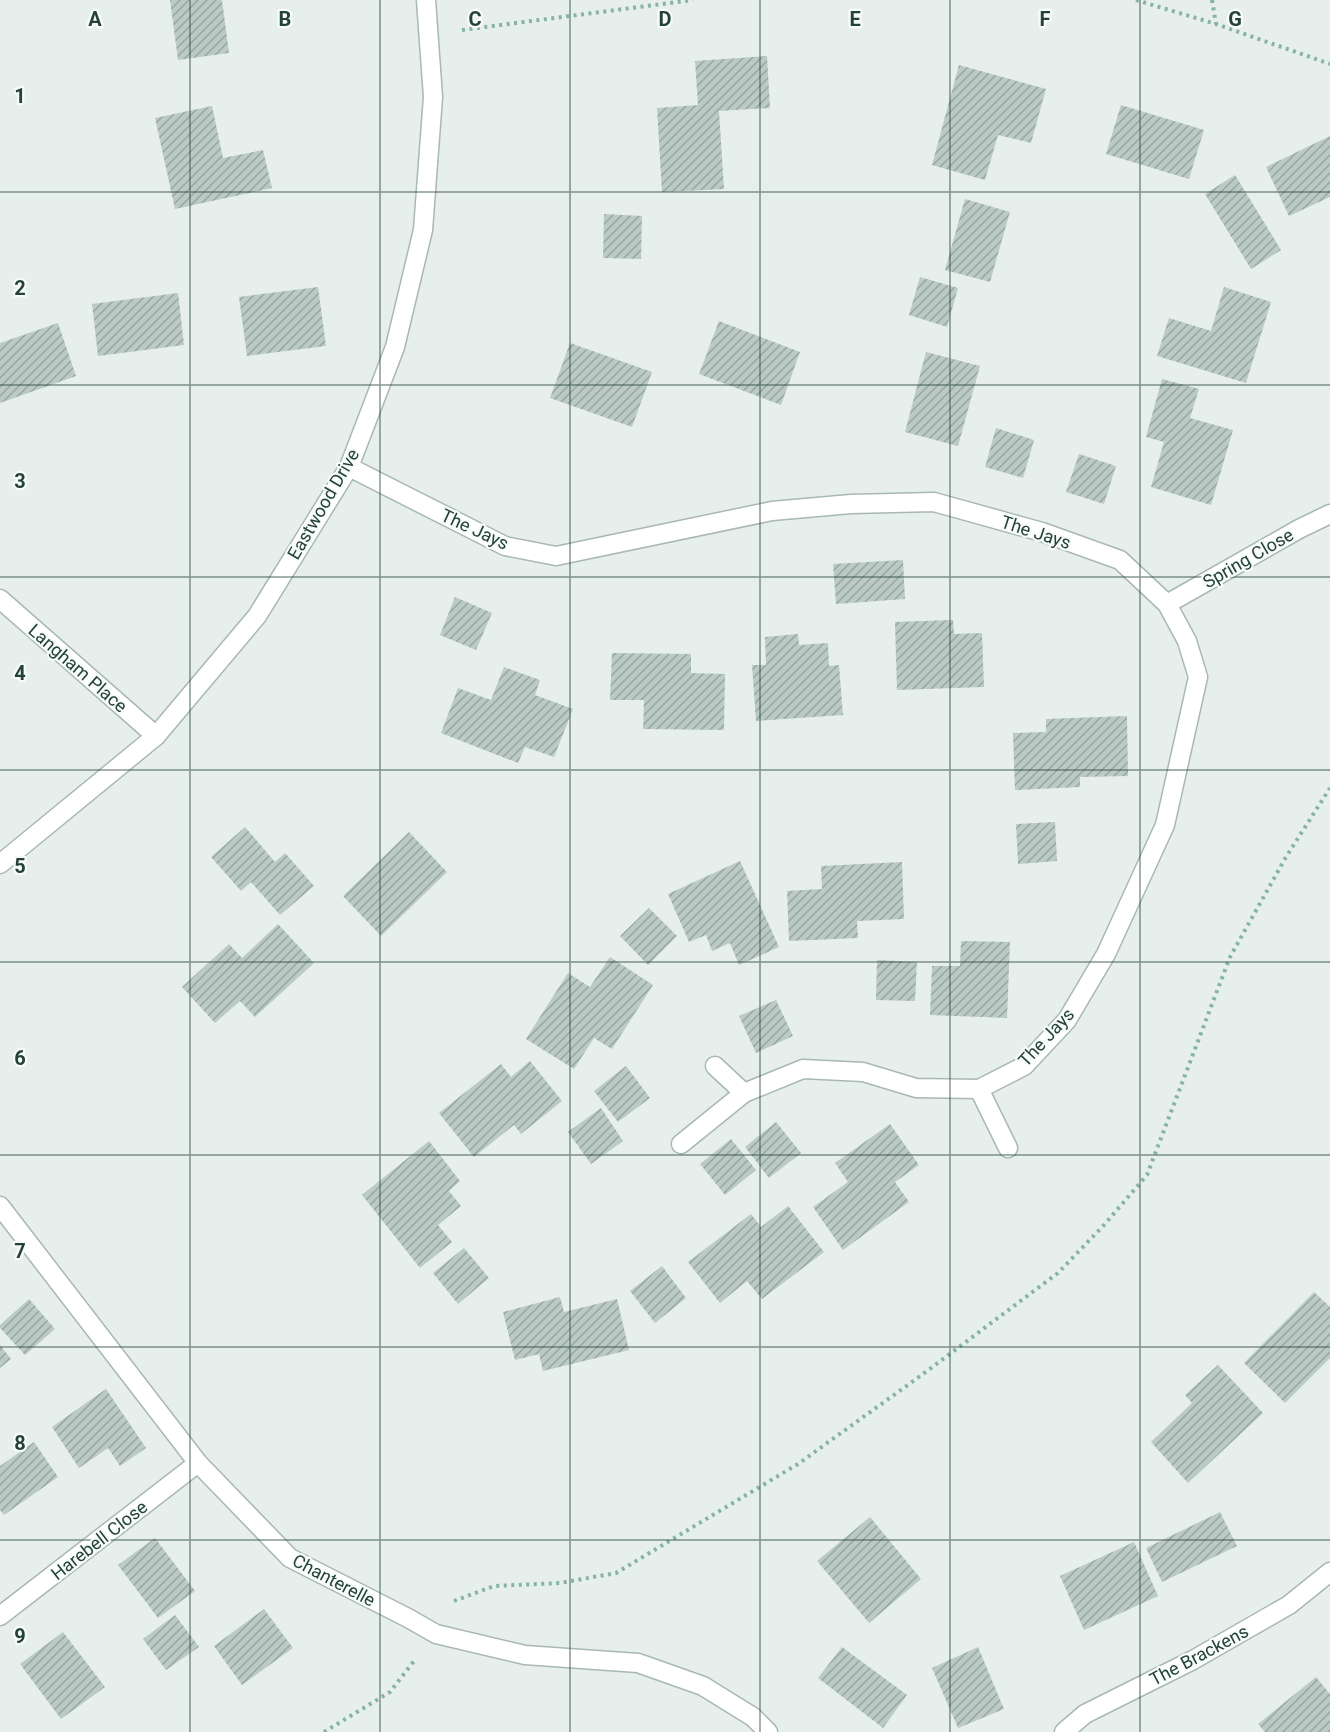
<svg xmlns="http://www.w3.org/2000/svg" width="1330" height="1732" viewBox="0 0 1330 1732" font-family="Roboto,sans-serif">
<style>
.building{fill:url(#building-hatch)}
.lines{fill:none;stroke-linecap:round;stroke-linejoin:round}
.street-casing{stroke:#a8b8b2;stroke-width:21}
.path{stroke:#86b3a5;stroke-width:4;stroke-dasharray:3 4.5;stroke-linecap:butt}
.street{stroke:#fff;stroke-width:18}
.grid{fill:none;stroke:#24423a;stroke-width:1.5;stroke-opacity:0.55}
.labels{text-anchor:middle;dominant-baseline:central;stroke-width:4.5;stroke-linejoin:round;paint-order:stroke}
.street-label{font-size:18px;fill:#24423a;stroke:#f7fbf9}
.grid-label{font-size:20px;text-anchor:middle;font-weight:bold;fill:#24423a;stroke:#f7fbf9;stroke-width:4.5;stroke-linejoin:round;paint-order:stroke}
</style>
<defs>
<pattern id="building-hatch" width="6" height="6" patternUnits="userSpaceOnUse" patternTransform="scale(1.5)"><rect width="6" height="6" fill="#bbcac4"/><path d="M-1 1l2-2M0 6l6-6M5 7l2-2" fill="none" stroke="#98a6a0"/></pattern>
</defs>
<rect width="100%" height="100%" fill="#e6efeb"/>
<g class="building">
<path d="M 170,0 L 222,0 L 229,53 L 178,60 Z"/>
<path d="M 767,56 L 770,108 L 719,111 L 724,189 L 662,192 L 657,108 L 698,105 L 695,61 Z"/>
<path d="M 959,65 L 1046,89 L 1031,143 L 998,135 L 985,180 L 932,165 Z"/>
<path d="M 1121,105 L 1204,130 L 1189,179 L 1106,154 Z"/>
<path d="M 212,106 L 223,158 L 263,150 L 272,188 L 175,209 L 155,118 Z"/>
<path d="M 1330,136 L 1330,197 L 1289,216 L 1266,167 Z"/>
<path d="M 1235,175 L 1281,250 L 1251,269 L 1205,194 Z"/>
<path d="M 965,199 L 1010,212 L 990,282 L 945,270 Z"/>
<path d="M 604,214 L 642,216 L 641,259 L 603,258 Z"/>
<path d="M 920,277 L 958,288 L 947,327 L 909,315 Z"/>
<path d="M 318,287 L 326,346 L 247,356 L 239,297 Z"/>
<path d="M 1224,287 L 1271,302 L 1246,383 L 1157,356 L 1169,318 L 1211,331 Z"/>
<path d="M 178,293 L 184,345 L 98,356 L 92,304 Z"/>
<path d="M 719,321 L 800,352 L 781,405 L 699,374 Z"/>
<path d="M 58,323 L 76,376 L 0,403 L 0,343 Z"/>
<path d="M 570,343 L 652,372 L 632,427 L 550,398 Z"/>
<path d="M 926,352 L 980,366 L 958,446 L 905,432 Z"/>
<path d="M 1162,379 L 1199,389 L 1190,418 L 1233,430 L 1211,505 L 1151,487 L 1164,442 L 1146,437 Z"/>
<path d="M 996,428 L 1034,440 L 1023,478 L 985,467 Z"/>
<path d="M 1079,454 L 1116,466 L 1104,504 L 1066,492 Z"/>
<path d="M 903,560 L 905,599 L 836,604 L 833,564 Z"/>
<path d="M 455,597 L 492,613 L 476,650 L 440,635 Z"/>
<path d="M 953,620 L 954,634 L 982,633 L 984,687 L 897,690 L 895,622 Z"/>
<path d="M 798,634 L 799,645 L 828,643 L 829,666 L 839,665 L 843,715 L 756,721 L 752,665 L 766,665 L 765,637 Z"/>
<path d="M 612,653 L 691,654 L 691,673 L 725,674 L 724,730 L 643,729 L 644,700 L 610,700 Z"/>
<path d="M 504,667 L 540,680 L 535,695 L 573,709 L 554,757 L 525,747 L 518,763 L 441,733 L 458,688 L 491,700 Z"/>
<path d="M 1127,716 L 1128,776 L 1080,777 L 1080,787 L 1015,790 L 1013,733 L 1046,732 L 1046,719 Z"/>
<path d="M 1055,822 L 1057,861 L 1018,864 L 1016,824 Z"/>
<path d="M 245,827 L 275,862 L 285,853 L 314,886 L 280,915 L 251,882 L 241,891 L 211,857 Z"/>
<path d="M 409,832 L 447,872 L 381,936 L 343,896 Z"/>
<path d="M 740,861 L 779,947 L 739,965 L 730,943 L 712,951 L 706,935 L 689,942 L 668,894 Z"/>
<path d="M 902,862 L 904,919 L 857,921 L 858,938 L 789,941 L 787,891 L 822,889 L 821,866 Z"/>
<path d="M 649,908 L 677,936 L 648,965 L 620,936 Z"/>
<path d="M 278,924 L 314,963 L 255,1017 L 240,1001 L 215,1023 L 182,987 L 229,944 L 242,958 Z"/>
<path d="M 961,941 L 1010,942 L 1007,1018 L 930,1015 L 932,966 L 960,966 Z"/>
<path d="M 610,957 L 653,985 L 612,1049 L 594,1038 L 574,1069 L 526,1039 L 568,973 L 590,987 Z"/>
<path d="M 877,960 L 917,962 L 915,1001 L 876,1000 Z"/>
<path d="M 776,1000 L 793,1036 L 756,1053 L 739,1016 Z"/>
<path d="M 530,1061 L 562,1101 L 521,1134 L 514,1125 L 474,1157 L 439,1113 L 501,1064 L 511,1077 Z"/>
<path d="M 626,1066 L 650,1098 L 618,1122 L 594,1091 Z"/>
<path d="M 601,1108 L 623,1141 L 591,1164 L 568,1132 Z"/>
<path d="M 776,1122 L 801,1153 L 769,1178 L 745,1147 Z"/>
<path d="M 890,1124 L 919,1165 L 895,1182 L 909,1202 L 843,1250 L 813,1207 L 848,1182 L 835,1163 Z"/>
<path d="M 731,1139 L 756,1170 L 725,1195 L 700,1164 Z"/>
<path d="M 429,1141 L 460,1181 L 449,1191 L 461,1206 L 438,1225 L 452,1242 L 420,1268 L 362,1195 Z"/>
<path d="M 788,1206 L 824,1252 L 762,1299 L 747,1281 L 720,1303 L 688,1262 L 751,1214 L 761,1227 Z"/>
<path d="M 464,1248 L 489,1278 L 458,1304 L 433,1273 Z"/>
<path d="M 662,1266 L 686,1298 L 655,1323 L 630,1291 Z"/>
<path d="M 1314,1292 L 1330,1307 L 1330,1358 L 1285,1403 L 1244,1363 Z"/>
<path d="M 560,1297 L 564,1312 L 617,1299 L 629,1350 L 543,1371 L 539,1354 L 515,1360 L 503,1312 Z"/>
<path d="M 29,1299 L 55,1329 L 25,1355 L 0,1328 L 0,1325 Z"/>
<path d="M 0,1345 L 11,1359 L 0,1368 Z"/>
<path d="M 1218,1365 L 1263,1413 L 1188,1483 L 1151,1442 L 1192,1403 L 1185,1395 Z"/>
<path d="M 106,1389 L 146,1448 L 120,1466 L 108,1448 L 79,1468 L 52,1427 Z"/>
<path d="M 34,1442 L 58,1477 L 4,1515 L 0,1510 L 0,1466 Z"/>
<path d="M 1220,1512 L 1237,1546 L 1162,1582 L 1146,1548 Z"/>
<path d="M 870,1517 L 921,1579 L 869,1623 L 817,1561 Z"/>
<path d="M 155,1538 L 195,1591 L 158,1618 L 118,1565 Z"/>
<path d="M 1134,1542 L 1158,1596 L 1084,1630 L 1060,1576 Z"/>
<path d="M 264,1609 L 293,1648 L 242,1685 L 214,1646 Z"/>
<path d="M 175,1615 L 199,1647 L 166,1670 L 143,1639 Z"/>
<path d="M 63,1632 L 105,1687 L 61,1719 L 20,1664 Z"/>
<path d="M 842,1647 L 907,1695 L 883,1728 L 818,1678 Z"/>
<path d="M 978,1647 L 1004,1709 L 958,1728 L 932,1668 Z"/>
<path d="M 1316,1677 L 1330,1694 L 1330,1732 L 1265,1732 L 1258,1724 Z"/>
</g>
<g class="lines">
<g class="street-casing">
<g id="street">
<path d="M 349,467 L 505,546 L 556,556 L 772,511 L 851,504 L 934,502 L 1042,532 L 1120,560 L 1167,604 L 1187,641 L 1198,677 L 1165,825 L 1106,954 L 1067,1020 L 1024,1066 L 979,1089 L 916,1088 L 863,1072 L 803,1069 L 744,1093 L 681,1144"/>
<path d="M 0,599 L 156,736"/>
<path d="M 1167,604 L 1299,529 L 1330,514"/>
<path d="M 0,864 L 156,736 L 257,616 L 349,467 L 395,347 L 423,230 L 433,97 L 426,0"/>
<path d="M 715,1066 L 744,1093"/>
<path d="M 979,1089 L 1008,1148"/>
<path d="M 0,1206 L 198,1463 L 290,1558 L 408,1618 L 436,1634 L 525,1655 L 638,1663 L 703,1686 L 753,1717 L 768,1732"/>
<path d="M 0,1616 L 198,1463"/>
<path d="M 1064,1732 L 1085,1714 L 1193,1660 L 1289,1605 L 1330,1572"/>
</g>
</g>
<g class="path">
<path d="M 1136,0 L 1216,24 L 1330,64"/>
<path d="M 1212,0 L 1216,24"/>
<path d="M 462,30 L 693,0"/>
<path d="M 454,1601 L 494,1586 L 560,1583 L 616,1573 L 798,1464 L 923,1374 L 1058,1273 L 1104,1225 L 1147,1175 L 1230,957 L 1286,857 L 1330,788"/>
<path d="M 324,1732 L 390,1692 L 414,1661"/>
</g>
<use href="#street" class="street"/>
</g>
<path class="grid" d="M 190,0 L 190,1732M 380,0 L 380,1732M 570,0 L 570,1732M 760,0 L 760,1732M 950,0 L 950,1732M 1140,0 L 1140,1732M 0,192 L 1330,192M 0,385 L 1330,385M 0,577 L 1330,577M 0,770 L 1330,770M 0,962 L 1330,962M 0,1155 L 1330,1155M 0,1347 L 1330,1347M 0,1540 L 1330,1540"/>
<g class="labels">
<g class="street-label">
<text transform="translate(323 504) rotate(-60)">Eastwood Drive</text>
<text transform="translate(475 529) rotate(25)">The Jays</text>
<text transform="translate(1036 532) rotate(18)">The Jays</text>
<text transform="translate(1248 558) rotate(-30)">Spring Close</text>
<text transform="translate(78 668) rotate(41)">Langham Place</text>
<text transform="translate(1046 1037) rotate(-47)">The Jays</text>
<text transform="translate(99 1540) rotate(-38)">Harebell Close</text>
<text transform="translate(334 1580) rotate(28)">Chanterelle</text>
<text transform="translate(1199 1655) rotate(-28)">The Brackens</text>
</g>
</g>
<g class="grid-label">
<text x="95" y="26">A</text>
<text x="285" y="26">B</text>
<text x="475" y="26">C</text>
<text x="665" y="26">D</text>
<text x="855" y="26">E</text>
<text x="1045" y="26">F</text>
<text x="1235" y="26">G</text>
<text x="20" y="103">1</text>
<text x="20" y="295">2</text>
<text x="20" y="488">3</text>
<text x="20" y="680">4</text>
<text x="20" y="873">5</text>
<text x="20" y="1065">6</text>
<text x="20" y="1258">7</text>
<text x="20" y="1450">8</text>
<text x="20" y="1643">9</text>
</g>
</svg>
